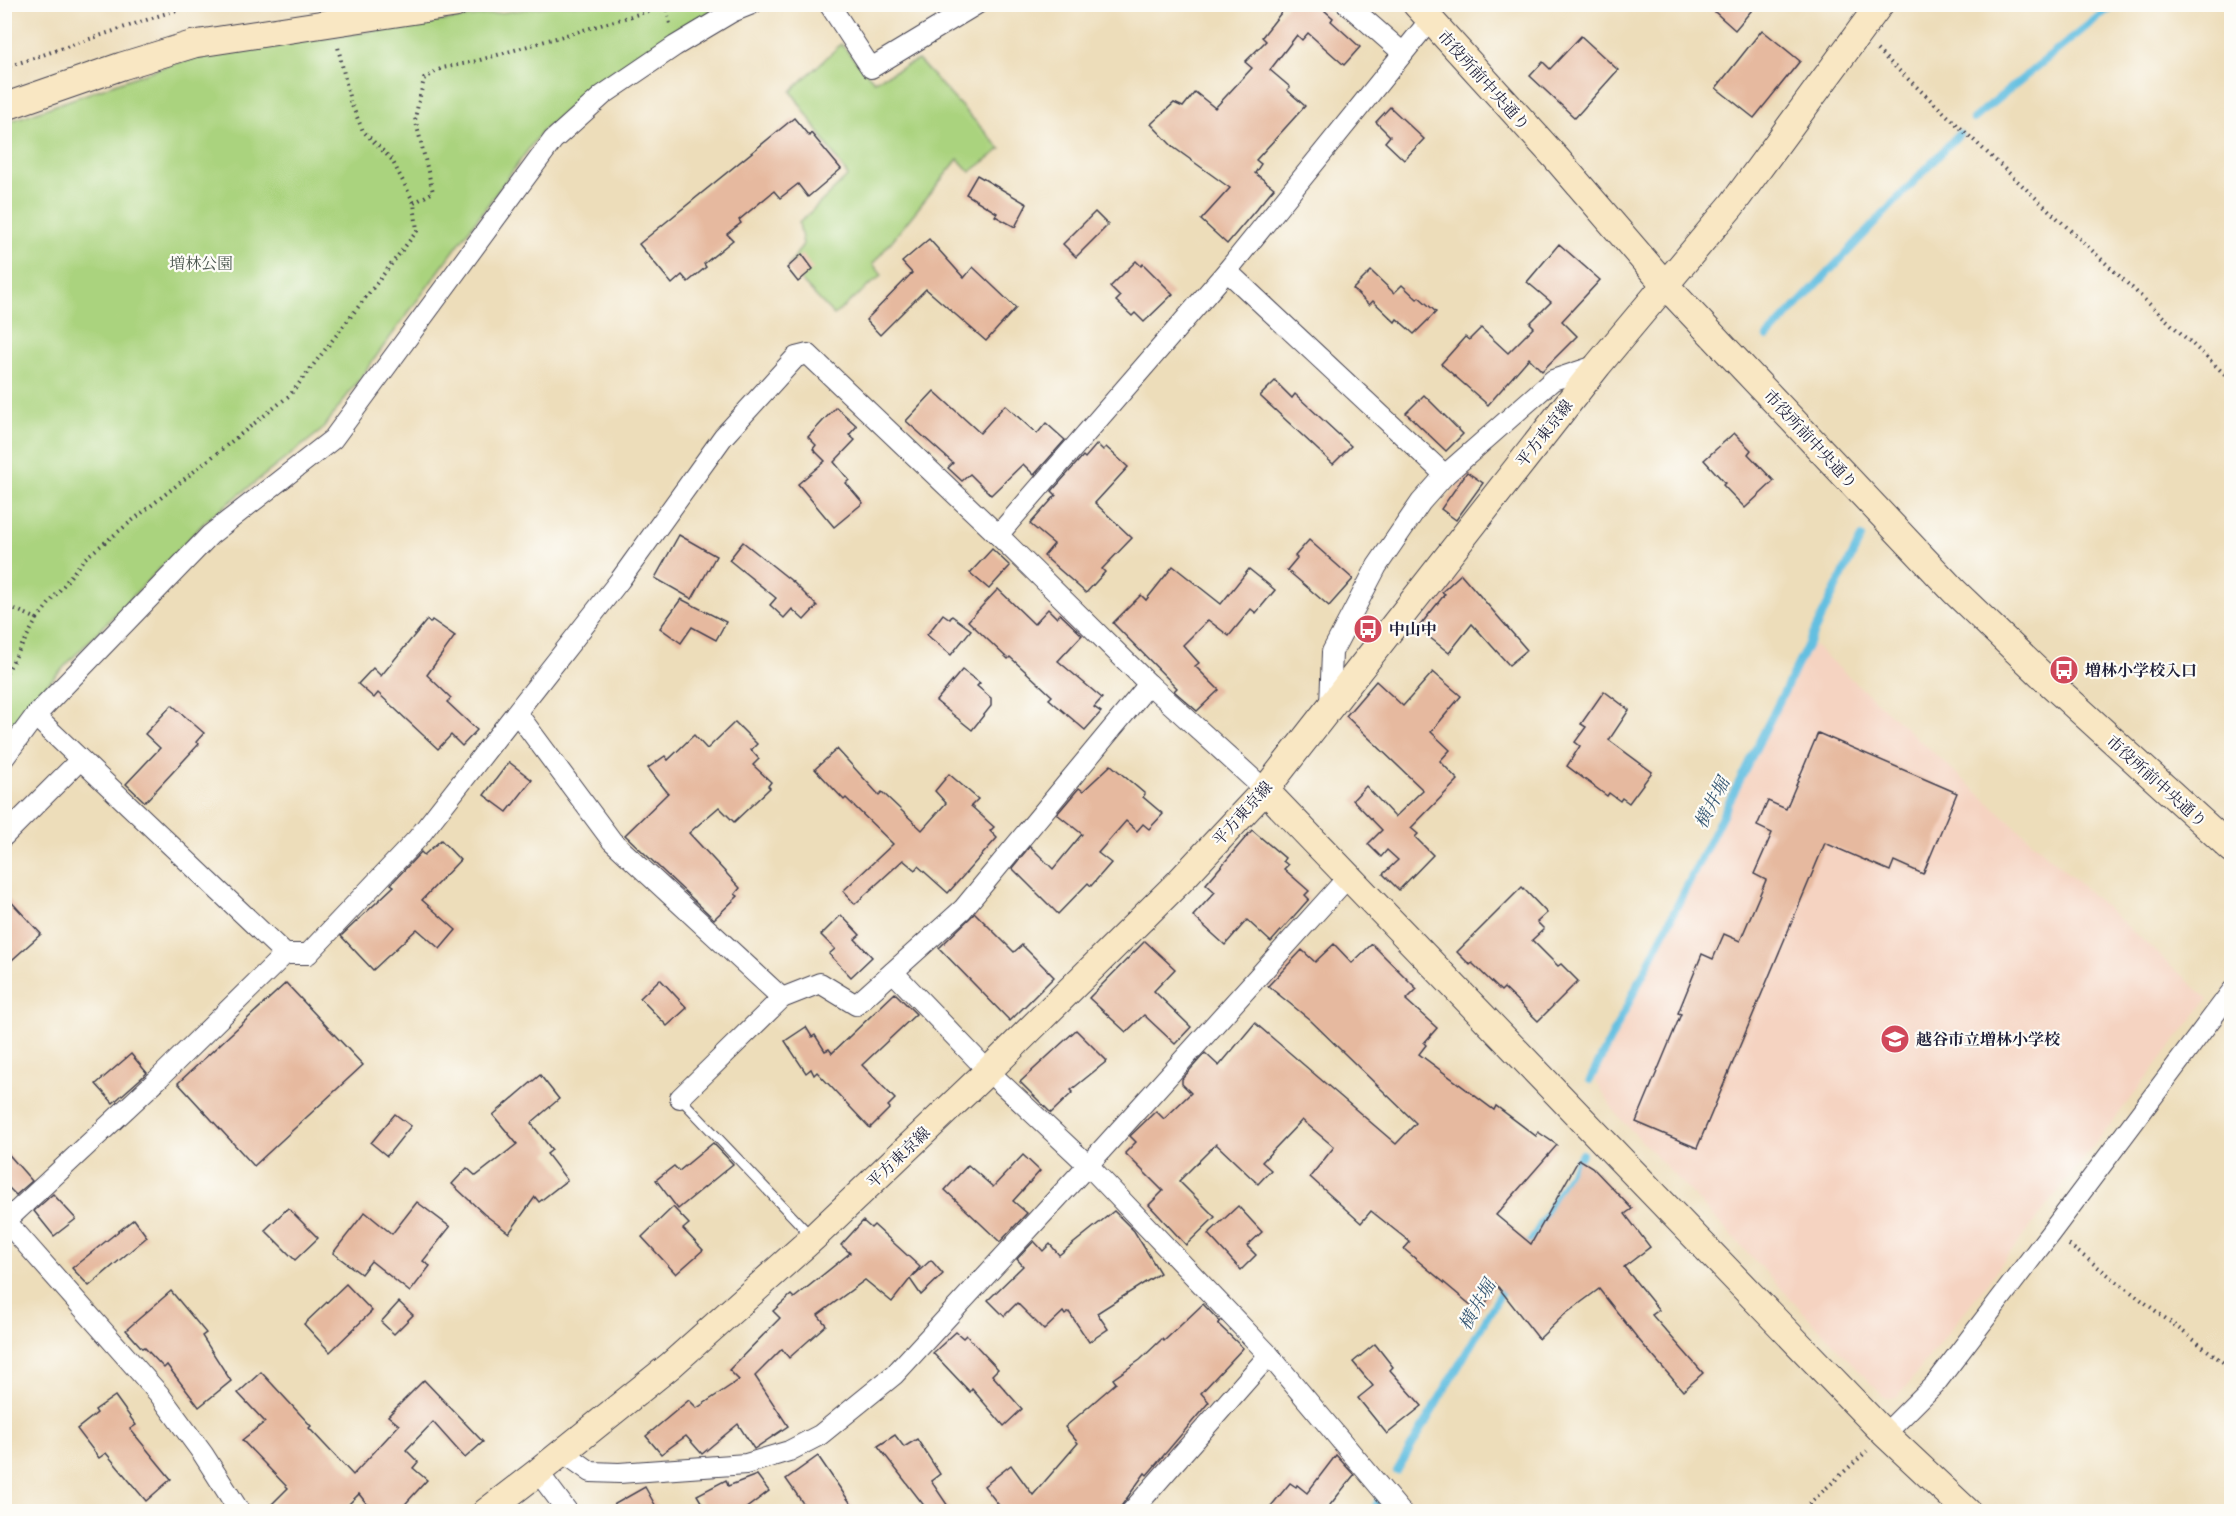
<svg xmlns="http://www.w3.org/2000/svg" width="2236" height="1516" viewBox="0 0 2236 1516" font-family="'Libre Caslon Text','Noto Serif JP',serif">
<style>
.built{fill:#f5d3c1}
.green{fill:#aad37e;stroke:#667a5c;stroke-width:1.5}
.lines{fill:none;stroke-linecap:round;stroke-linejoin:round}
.stream{stroke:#64bfe1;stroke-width:8}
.building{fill:#e6b99f}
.lane-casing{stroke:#403e4e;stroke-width:11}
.street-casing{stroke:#403e4e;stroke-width:22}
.secondary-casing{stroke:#403e4e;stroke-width:29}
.path{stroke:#403e4e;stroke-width:4;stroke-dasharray:1.5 4.5;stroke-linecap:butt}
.lane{stroke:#fff;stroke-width:9}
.street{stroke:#fff;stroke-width:20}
.secondary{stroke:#f9e7c3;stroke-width:27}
.labels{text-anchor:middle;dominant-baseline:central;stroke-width:4.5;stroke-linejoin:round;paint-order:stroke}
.street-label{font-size:16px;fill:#22223b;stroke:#fdfcf7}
.park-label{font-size:16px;fill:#4b574f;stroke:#fdfcf7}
.poi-label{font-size:16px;font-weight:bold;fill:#22223b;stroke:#fdfcf7;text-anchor:start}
.water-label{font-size:18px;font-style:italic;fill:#395975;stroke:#fdfcf7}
</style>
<rect width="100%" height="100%" fill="#fdfcf7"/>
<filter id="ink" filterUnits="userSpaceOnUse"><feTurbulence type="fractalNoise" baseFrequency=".0167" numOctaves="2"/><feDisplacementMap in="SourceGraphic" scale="12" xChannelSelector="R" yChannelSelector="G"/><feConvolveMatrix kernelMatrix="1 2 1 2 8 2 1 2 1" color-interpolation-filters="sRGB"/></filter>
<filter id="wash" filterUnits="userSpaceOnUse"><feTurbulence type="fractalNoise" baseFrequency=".008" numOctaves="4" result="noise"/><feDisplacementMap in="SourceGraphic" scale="24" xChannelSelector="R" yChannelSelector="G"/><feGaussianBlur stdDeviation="1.35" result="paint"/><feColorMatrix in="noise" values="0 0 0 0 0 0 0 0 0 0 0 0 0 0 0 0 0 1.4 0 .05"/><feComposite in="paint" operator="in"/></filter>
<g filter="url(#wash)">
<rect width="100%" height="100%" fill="#edddba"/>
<path class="built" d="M 1810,642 L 2208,999 L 1898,1397 L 1885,1398 L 1616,1114 L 1595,1080 Z"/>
<g class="green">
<path d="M 555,5 L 721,5 L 603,78 L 542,131 L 322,430 L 207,520 L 28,704 L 5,736 L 5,123 L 171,64 L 224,52 Z"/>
<path d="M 841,44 L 874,81 L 918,60 L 1001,149 L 970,172 L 958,159 L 873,264 L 882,275 L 834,315 L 788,267 L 803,244 L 799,223 L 848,176 L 791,91 Z"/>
</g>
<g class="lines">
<g class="stream">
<path d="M 1973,119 L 2114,4"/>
<path d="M 1767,337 L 1959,134"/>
<path d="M 1590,1080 L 1861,538"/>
<path d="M 1525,1252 L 1582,1154"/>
<path d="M 1397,1471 L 1507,1283"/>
<path d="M 1373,1512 L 1380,1498"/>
</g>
</g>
<g id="blocks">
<g class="building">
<path d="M 1288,4 L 1317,4 L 1333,18 L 1331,21 L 1360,47 L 1344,65 L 1308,33 L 1302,40 L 1297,35 L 1270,70 L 1290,87 L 1287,90 L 1305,106 L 1256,160 L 1261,164 L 1255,173 L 1274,188 L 1227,244 L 1201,220 L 1230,188 L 1173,147 L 1151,124 L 1174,103 L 1183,107 L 1195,92 L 1215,108 L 1252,68 L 1245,62 L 1266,41 L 1262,37 Z"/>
<path d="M 1706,4 L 1757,4 L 1735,30 Z"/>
<path d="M 1762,30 L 1800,61 L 1754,118 L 1716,88 Z"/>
<path d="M 1581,36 L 1618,70 L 1575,118 L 1530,76 L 1543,62 L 1550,69 Z"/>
<path d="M 1390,107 L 1424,139 L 1404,160 L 1385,142 L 1390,136 L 1376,122 Z"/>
<path d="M 794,118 L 809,136 L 811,133 L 841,169 L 808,197 L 798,184 L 780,198 L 774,191 L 739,220 L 741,223 L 727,234 L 733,240 L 704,264 L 706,267 L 688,282 L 682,275 L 672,284 L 639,244 Z"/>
<path d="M 977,175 L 1027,204 L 1015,227 L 995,216 L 997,213 L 966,194 Z"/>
<path d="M 1095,212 L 1108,225 L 1076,257 L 1063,244 Z"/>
<path d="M 929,239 L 964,278 L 973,267 L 1016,308 L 986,341 L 926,289 L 880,335 L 866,320 L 912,273 L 902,262 Z"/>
<path d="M 1559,244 L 1600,280 L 1562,321 L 1577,336 L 1542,371 L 1529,358 L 1488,405 L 1441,364 L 1465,337 L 1469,340 L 1481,328 L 1508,353 L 1534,327 L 1530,323 L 1551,302 L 1527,282 Z"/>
<path d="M 802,254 L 813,269 L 798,282 L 787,268 Z"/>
<path d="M 1136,261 L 1141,266 L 1143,264 L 1173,294 L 1144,322 L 1135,313 L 1132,316 L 1116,301 L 1120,297 L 1110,287 Z"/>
<path d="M 1371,271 L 1394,293 L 1402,285 L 1417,299 L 1419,297 L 1436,312 L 1414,334 L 1397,319 L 1395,322 L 1373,301 L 1369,305 L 1353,289 Z"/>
<path d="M 1275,381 L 1292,398 L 1295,394 L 1351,446 L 1333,464 L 1260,396 Z"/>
<path d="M 934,391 L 980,433 L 1005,405 L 1037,434 L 1046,423 L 1065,440 L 1034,475 L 1023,464 L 991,495 L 970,474 L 962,481 L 948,468 L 953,463 L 906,421 Z"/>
<path d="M 1424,395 L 1463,434 L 1446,451 L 1406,413 Z"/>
<path d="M 836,407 L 857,426 L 849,435 L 855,440 L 834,462 L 849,480 L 846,483 L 863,503 L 834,527 L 798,484 L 825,461 L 813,449 L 816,445 L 808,437 Z"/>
<path d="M 1734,433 L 1751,450 L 1748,454 L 1774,481 L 1745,508 L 1723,485 L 1725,483 L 1704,460 Z"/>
<path d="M 1097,444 L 1103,450 L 1106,447 L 1128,467 L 1095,503 L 1132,538 L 1102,569 L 1105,572 L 1086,593 L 1044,556 L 1054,544 L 1030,524 L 1056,495 L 1052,491 L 1083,456 L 1085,458 Z"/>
<path d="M 1467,472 L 1483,483 L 1456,520 L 1441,509 Z"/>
<path d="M 679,535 L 716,556 L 692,599 L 655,578 Z"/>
<path d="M 1309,540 L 1353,579 L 1329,606 L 1287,570 L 1297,558 L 1295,556 Z"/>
<path d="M 743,542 L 793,582 L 817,606 L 804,620 L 792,609 L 784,618 L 770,605 L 776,598 L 729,560 Z"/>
<path d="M 992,549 L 1010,566 L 989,589 L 970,573 Z"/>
<path d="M 1173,566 L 1221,604 L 1249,569 L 1275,590 L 1256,613 L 1251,609 L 1229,636 L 1208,620 L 1183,645 L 1199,663 L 1195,666 L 1219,690 L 1197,711 L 1174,691 L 1177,688 L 1113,623 L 1141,595 L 1146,600 Z"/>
<path d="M 1461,574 L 1527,650 L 1509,665 L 1472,624 L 1449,653 L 1418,628 L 1445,594 L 1442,592 Z"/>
<path d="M 998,589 L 1034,624 L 1048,609 L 1057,618 L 1060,614 L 1082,635 L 1058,661 L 1102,698 L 1094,707 L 1101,712 L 1085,730 L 1049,699 L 1052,696 L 1010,657 L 1008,659 L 968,621 Z"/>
<path d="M 681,599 L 726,622 L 716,640 L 692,627 L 681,643 L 660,628 Z"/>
<path d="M 943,614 L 950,619 L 952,616 L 971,630 L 951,655 L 927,635 Z"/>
<path d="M 427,620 L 430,623 L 432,620 L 455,636 L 427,675 L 451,698 L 447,702 L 477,730 L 462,746 L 451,735 L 438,749 L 378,693 L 374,698 L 358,684 L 373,668 L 381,676 Z"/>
<path d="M 962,670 L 980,683 L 977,686 L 991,698 L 991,706 L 972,730 L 936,701 Z"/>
<path d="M 1433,672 L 1461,696 L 1431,732 L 1450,750 L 1440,761 L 1458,780 L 1411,828 L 1418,834 L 1415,837 L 1433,855 L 1399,890 L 1383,874 L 1398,860 L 1387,850 L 1381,857 L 1368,844 L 1382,830 L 1353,800 L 1366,786 L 1395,817 L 1423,790 L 1346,716 L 1376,681 L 1403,706 Z"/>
<path d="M 1604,691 L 1629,710 L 1609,740 L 1652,772 L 1629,803 L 1622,798 L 1620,801 L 1609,793 L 1607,796 L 1567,766 L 1580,746 L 1575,742 L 1586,727 L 1581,724 Z"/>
<path d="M 172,705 L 204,733 L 196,742 L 199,744 L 145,802 L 126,784 L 160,748 L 145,734 Z"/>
<path d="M 735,722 L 757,744 L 751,750 L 759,759 L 753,765 L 771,782 L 768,786 L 770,788 L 734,822 L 719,807 L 689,833 L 740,888 L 735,894 L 738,896 L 714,919 L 625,835 L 668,793 L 648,768 L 665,756 L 668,760 L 694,735 L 707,749 Z"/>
<path d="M 1818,733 L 1957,793 L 1923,874 L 1894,861 L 1890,871 L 1825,843 L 1697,1148 L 1636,1122 L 1681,1014 L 1678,1013 L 1702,954 L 1713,959 L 1724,934 L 1740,941 L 1766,880 L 1754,874 L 1772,833 L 1757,826 L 1768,801 L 1786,809 Z"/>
<path d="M 837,749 L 879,795 L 882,792 L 922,830 L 946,803 L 935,791 L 949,774 L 978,799 L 971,806 L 994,827 L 990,831 L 997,838 L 948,893 L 918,866 L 915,870 L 903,860 L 855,904 L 843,891 L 893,844 L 846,798 L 844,800 L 815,769 Z"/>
<path d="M 509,762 L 532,780 L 507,812 L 484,795 Z"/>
<path d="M 1111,765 L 1145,794 L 1143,797 L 1163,814 L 1149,829 L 1143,824 L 1137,831 L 1126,821 L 1098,853 L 1111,863 L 1091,886 L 1088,883 L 1058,914 L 1012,868 L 1030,846 L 1053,869 L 1082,834 L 1057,814 L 1079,788 L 1083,791 Z"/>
<path d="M 1252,830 L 1285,858 L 1283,861 L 1288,865 L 1284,869 L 1309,891 L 1305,895 L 1309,899 L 1271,942 L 1247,920 L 1225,945 L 1193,916 L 1215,892 L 1206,884 Z"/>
<path d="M 441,840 L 460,860 L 422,900 L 456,930 L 440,949 L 417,929 L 373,970 L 341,936 L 394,886 L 391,884 L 421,852 L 424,855 Z"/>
<path d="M 1522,887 L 1547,913 L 1537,922 L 1544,929 L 1532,940 L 1558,966 L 1561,964 L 1578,981 L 1538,1021 L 1504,988 L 1501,991 L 1472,963 L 1470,965 L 1457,952 Z"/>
<path d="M 4,894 L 41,934 L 4,967 Z"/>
<path d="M 975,913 L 1014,952 L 1022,945 L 1054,977 L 1010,1021 L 939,948 Z"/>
<path d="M 841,915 L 860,935 L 855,939 L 872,957 L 851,977 L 829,954 L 835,949 L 821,935 Z"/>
<path d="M 1145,941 L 1175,969 L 1154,991 L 1191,1027 L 1175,1044 L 1144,1015 L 1126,1032 L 1089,998 Z"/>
<path d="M 1334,944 L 1352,963 L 1372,944 L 1417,989 L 1406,1000 L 1437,1028 L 1424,1043 L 1426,1045 L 1419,1054 L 1494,1110 L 1496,1106 L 1536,1136 L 1538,1132 L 1557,1145 L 1496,1215 L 1531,1244 L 1579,1159 L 1592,1167 L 1632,1209 L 1625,1214 L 1650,1247 L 1624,1267 L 1659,1310 L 1652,1315 L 1703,1373 L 1683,1391 L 1639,1340 L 1599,1289 L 1564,1315 L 1539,1339 L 1495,1283 L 1488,1300 L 1479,1312 L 1404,1249 L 1410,1242 L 1371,1211 L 1361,1223 L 1310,1177 L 1334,1147 L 1302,1120 L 1262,1162 L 1271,1170 L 1258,1184 L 1216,1144 L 1179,1181 L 1215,1217 L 1186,1245 L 1149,1205 L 1163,1191 L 1125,1153 L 1136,1142 L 1130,1136 L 1156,1111 L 1164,1119 L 1191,1093 L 1182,1084 L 1182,1079 L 1205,1053 L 1219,1066 L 1255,1023 L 1396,1144 L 1416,1123 L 1309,1019 L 1268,986 L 1302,950 L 1315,962 Z"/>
<path d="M 660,979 L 687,1008 L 667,1026 L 640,998 Z"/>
<path d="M 286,983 L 363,1065 L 254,1166 L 178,1083 Z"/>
<path d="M 895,993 L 916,1014 L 862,1065 L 895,1099 L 888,1106 L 890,1108 L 870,1128 L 817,1072 L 814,1075 L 811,1069 L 806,1073 L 785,1041 L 806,1027 L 812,1037 L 815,1035 L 825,1051 L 829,1049 L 832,1053 Z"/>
<path d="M 1076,1030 L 1107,1061 L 1071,1090 L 1073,1092 L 1051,1113 L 1020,1082 Z"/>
<path d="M 131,1054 L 147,1073 L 113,1103 L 96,1084 Z"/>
<path d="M 540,1075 L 559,1099 L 531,1123 L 552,1150 L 547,1154 L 567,1180 L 539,1202 L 535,1197 L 509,1233 L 484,1214 L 452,1184 L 467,1168 L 476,1176 L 517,1144 L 493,1115 Z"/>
<path d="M 395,1114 L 411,1126 L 387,1156 L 371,1143 Z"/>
<path d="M 713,1143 L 733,1164 L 678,1209 L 656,1180 L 674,1166 L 679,1171 Z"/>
<path d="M 4,1149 L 32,1181 L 16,1195 L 4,1183 Z"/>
<path d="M 1023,1155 L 1040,1171 L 1013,1201 L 1027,1213 L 1000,1242 L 945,1190 L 968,1165 L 993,1187 Z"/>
<path d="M 53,1194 L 76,1219 L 54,1236 L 34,1211 Z"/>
<path d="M 417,1202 L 450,1227 L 423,1261 L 430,1266 L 410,1292 L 371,1261 L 361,1274 L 333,1253 L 365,1212 L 392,1234 Z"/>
<path d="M 1238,1206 L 1262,1232 L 1247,1246 L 1256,1255 L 1241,1270 L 1208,1234 Z"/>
<path d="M 673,1207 L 689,1224 L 683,1229 L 703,1250 L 676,1274 L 642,1237 Z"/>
<path d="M 288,1208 L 318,1238 L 295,1260 L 265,1230 Z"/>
<path d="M 1114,1211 L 1134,1231 L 1160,1273 L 1097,1313 L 1108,1329 L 1089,1342 L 1069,1312 L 1065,1315 L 1063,1312 L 1044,1330 L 1017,1303 L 1004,1316 L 988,1300 L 1023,1266 L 1017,1259 L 1034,1241 L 1043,1251 L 1050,1244 L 1059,1255 Z"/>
<path d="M 134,1219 L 147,1237 L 89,1286 L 72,1268 Z"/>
<path d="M 863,1221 L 871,1228 L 874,1225 L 920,1267 L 911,1278 L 931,1260 L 943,1274 L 921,1295 L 910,1279 L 892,1302 L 865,1280 L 818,1315 L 826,1325 L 789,1358 L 782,1349 L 755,1376 L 788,1426 L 754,1449 L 738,1424 L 702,1454 L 686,1436 L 661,1454 L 646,1436 L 689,1400 L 697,1408 L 739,1380 L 729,1370 L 780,1318 L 773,1311 L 791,1295 L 794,1298 L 850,1253 L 841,1245 Z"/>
<path d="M 346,1284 L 372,1311 L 330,1352 L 304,1324 Z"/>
<path d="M 171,1291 L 206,1333 L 202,1336 L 231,1381 L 199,1407 L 167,1365 L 164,1368 L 144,1347 L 142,1348 L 126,1330 Z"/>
<path d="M 399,1302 L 413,1315 L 394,1334 L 381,1322 Z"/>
<path d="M 1203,1304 L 1220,1322 L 1218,1324 L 1243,1348 L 1201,1393 L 1209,1402 L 1147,1475 L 1145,1473 L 1117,1512 L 1004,1512 L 984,1486 L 1011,1465 L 1033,1495 L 1078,1443 L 1065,1427 L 1116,1383 L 1113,1379 L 1140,1360 L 1162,1339 L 1164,1341 Z"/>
<path d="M 956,1332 L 963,1338 L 966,1335 L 998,1369 L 992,1375 L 1022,1409 L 1004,1426 L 972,1389 L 970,1392 L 933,1353 Z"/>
<path d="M 1375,1344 L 1393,1367 L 1390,1370 L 1422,1406 L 1387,1434 L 1358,1398 L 1373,1386 L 1353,1362 Z"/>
<path d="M 261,1372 L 311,1426 L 309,1428 L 353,1475 L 399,1425 L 388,1416 L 424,1380 L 483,1442 L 465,1458 L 433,1422 L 406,1450 L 418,1462 L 413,1468 L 427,1480 L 398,1512 L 373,1512 L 359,1494 L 341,1512 L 264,1512 L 288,1488 L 242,1440 L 265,1422 L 238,1393 Z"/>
<path d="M 115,1396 L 136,1425 L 130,1429 L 171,1479 L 146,1501 L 106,1453 L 99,1458 L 77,1429 L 97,1413 L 95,1410 Z"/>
<path d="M 895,1435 L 904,1447 L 917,1439 L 940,1474 L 931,1481 L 952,1512 L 929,1512 L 878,1446 Z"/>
<path d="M 1336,1455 L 1354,1475 L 1326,1510 L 1328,1512 L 1266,1512 L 1290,1483 L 1296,1487 L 1297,1485 L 1307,1493 Z"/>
<path d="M 818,1456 L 844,1494 L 857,1512 L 809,1512 L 786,1479 Z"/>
<path d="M 757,1475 L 769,1491 L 741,1512 L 707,1512 L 697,1495 L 726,1480 L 728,1486 Z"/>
<path d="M 645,1487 L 659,1512 L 601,1512 Z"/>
</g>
</g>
</g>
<g filter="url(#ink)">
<use href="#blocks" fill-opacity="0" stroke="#403e4e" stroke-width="1.5"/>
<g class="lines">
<g class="lane-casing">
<path id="lane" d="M 680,1098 L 811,1236"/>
</g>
<g class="street-casing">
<g id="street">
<path d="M 829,4 L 871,68 L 977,4"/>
<path d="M 1347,4 L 1403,53"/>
<path d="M 1227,271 L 1445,475 L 1553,380 L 1598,365"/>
<path d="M 998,535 L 1227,271 L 1430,20"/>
<path d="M 1330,706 L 1332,652 L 1377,566 L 1421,502 L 1445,475"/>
<path d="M 517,713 L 612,841 L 782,998"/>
<path d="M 35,716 L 285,954 L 308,954 L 417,839 L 620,580 L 723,437 L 796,357 L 808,354 L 998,535 L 1149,684 L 1265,790"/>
<path d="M 4,758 L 35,716 L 210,535 L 333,439 L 553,140 L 603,95 L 675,46 L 732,12 L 752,4"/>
<path d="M 4,836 L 80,760"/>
<path d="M 893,972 L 988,1071 L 1088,1165 L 1269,1355 L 1401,1512"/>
<path d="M 680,1098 L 782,998 L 820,983 L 856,1005 L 963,909 L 1149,684"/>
<path d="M 4,1219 L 159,1394 L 203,1454 L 240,1512"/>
<path d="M 6,1221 L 157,1080 L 285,954"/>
<path d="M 1885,1434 L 1936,1383 L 2052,1231 L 2232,991"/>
<path d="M 563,1452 L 591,1472 L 619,1473 L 746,1464 L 789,1451 L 820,1435 L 894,1375 L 1088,1165 L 1348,877"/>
<path d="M 538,1472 L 568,1512"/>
<path d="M 1131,1512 L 1269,1355"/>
</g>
</g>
<g class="secondary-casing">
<g id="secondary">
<path d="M 1416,4 L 1556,158 L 1666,286 L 1954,591 L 2050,683 L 2232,849"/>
<path d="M 4,107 L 122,66 L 194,44 L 455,4"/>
<path d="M 1265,790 L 1885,1434 L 1968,1512"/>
<path d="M 486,1512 L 538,1472 L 671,1365 L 813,1238 L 988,1071 L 1179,882 L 1265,790 L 1598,365 L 1732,205 L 1880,4"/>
</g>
</g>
<g class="path">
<path d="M 1877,50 L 2232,381"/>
<path d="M 4,68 L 164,14 L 199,4"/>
<path d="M 414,203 L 433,192 L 415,118 L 424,79 L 442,68 L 473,62 L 666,6 L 670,24"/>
<path d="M 4,604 L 37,619 L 4,677"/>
<path d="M 37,619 L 84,559 L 290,395 L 417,231 L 414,203 L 392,160 L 363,131 L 350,101 L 338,47"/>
<path d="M 2069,1245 L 2232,1369"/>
<path d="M 1800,1512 L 1867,1451"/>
</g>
<use href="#lane" class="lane"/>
<use href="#street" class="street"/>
<use href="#secondary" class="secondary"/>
</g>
</g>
<defs>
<g id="bus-disc" transform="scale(1.5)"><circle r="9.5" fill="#d1495b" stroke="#fdfcf7"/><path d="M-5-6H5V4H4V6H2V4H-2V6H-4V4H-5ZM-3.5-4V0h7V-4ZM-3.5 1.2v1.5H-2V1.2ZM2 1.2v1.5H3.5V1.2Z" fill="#fff"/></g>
<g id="school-disc" transform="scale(1.5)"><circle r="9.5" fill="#d1495b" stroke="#fdfcf7"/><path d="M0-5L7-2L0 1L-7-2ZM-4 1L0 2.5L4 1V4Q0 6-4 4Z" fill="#fff"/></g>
</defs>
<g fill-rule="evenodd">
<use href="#bus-disc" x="1368" y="629"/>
<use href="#bus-disc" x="2064" y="670"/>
<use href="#school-disc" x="1895" y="1039"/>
</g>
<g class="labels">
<g class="street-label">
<text transform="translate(1484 80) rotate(48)">市役所前中央通り</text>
<text transform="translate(1544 433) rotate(-52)">平方東京線</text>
<text transform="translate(1811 439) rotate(47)">市役所前中央通り</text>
<text transform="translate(2157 781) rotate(42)">市役所前中央通り</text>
<text transform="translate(1242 813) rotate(-48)">平方東京線</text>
<text transform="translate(898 1157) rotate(-44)">平方東京線</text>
</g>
<g class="park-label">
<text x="201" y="263">増林公園</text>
</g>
<g class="poi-label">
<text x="1389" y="629">中山中</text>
<text x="2085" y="670">増林小学校入口</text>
<text x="1916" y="1039">越谷市立増林小学校</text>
</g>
<g class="water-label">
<text transform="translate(1712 803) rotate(-63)">横井堀</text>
<text transform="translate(1477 1305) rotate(-60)">横井堀</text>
</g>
</g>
<rect width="2236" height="1516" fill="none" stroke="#fdfcf7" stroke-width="24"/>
</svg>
